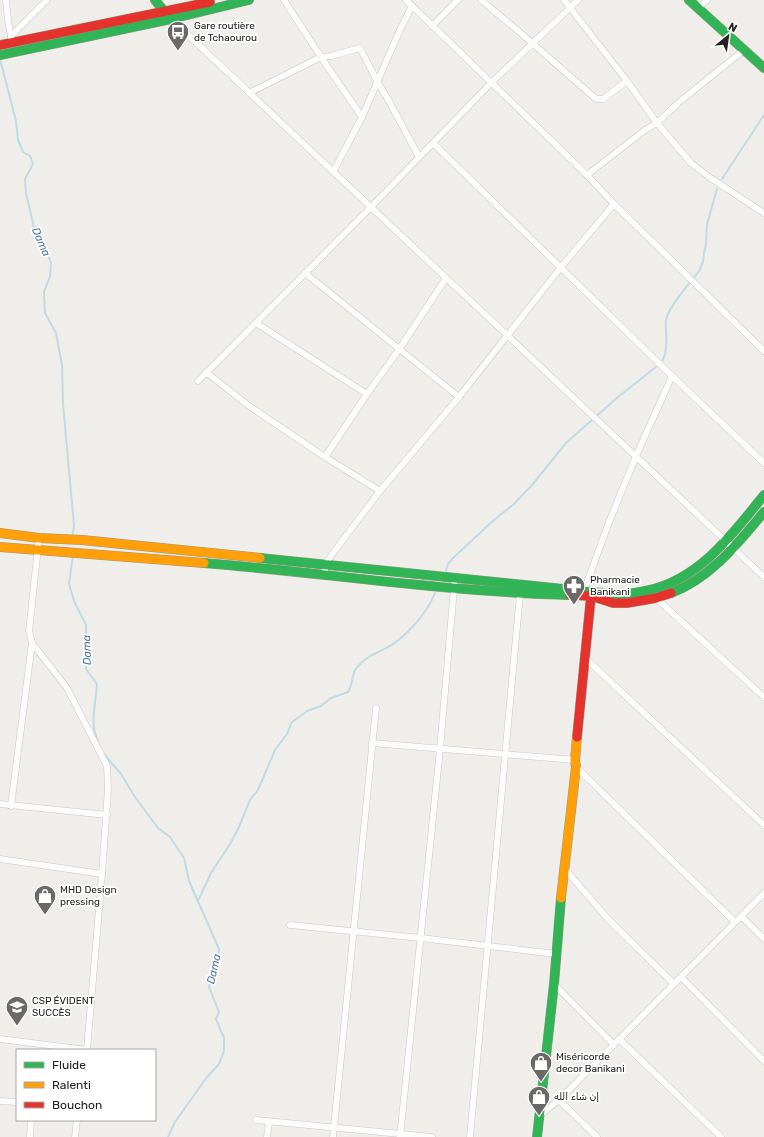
<svg xmlns="http://www.w3.org/2000/svg" width="764" height="1137" viewBox="0 0 764 1137" font-family="Rubik,'Noto Naskh Arabic',sans-serif">
<style>
.lines{fill:none;stroke-linecap:round;stroke-linejoin:round}
.stream{stroke:#bfdbe3;stroke-width:2}
.street-casing{stroke:#c9c8c7;stroke-width:7}
.fast-casing{stroke:#999a82;stroke-width:10}
.slow-casing{stroke:#999a82;stroke-width:10}
.jam-casing{stroke:#999a82;stroke-width:10}
.street{stroke:#fdfcfc;stroke-width:6}
.fast{stroke:#30b455;stroke-width:9}
.slow{stroke:#ff9f0a;stroke-width:9}
.jam{stroke:#e5322d;stroke-width:9}
.labels{text-anchor:middle;dominant-baseline:central;stroke-width:3.5;stroke-linejoin:round;paint-order:stroke}
.poi-label{font-size:10px;fill:#222;stroke:#fff;text-anchor:start}
.water-label{font-size:11px;font-style:italic;fill:#4a7aab;stroke:#fff}
</style>
<rect width="100%" height="100%" fill="#f0eeeb"/>
<g class="lines">
<g class="stream">
<path d="M 0,59 L 16,121 L 18,140 L 23,152 L 30,156 L 33,164 L 25,179 L 26,193 L 35,232 L 45,247 L 51,263 L 50,276 L 44,292 L 45,313 L 56,333 L 62,365 L 63,404 L 74,526 L 72,536"/>
<path d="M 722,179 L 764,115"/>
<path d="M 663,360 C 669,346 665,333 666,320 C 668,307 691,282 699,271 L 703,262 L 704,253 L 706,245 L 707,224 L 717,189"/>
<path d="M 73,555 L 69,584 L 74,601 L 86,625 L 86,669 L 97,684 C 96,704 89,723 98,741"/>
<path d="M 446,571 L 448,564 L 453,558 L 495,519 L 513,505 L 532,485 L 566,443 L 618,397 L 656,367"/>
<path d="M 103,753 L 121,774 L 135,797 L 158,828 L 170,837 L 184,858 L 189,881 L 219,949 L 218,959 L 209,987 L 219,1012 L 216,1019 L 224,1038 L 224,1051 L 219,1064 L 207,1077 L 175,1122 L 168,1137"/>
<path d="M 198,901 L 211,873 L 230,844 L 239,827 L 250,800 L 258,790 L 275,750 L 287,734 L 292,722 L 307,711 L 321,706 L 331,698 L 348,692 C 355,681 349,675 360,664 C 368,655 376,654 386,648 C 406,638 427,613 435,593"/>
</g>
<g class="street-casing">
<g id="street">
<path d="M 6,0 L 8,21 L 11,36"/>
<path d="M 284,0 L 327,66 L 362,117"/>
<path d="M 406,0 L 587,175 L 614,204 L 764,351"/>
<path d="M 481,0 L 516,29 L 595,98 L 599,99 L 603,99 L 627,81"/>
<path d="M 564,0 L 627,81 L 657,123 L 691,163 L 709,177 L 764,213"/>
<path d="M 698,9 L 707,0"/>
<path d="M 171,19 L 764,577"/>
<path d="M 432,26 L 458,0"/>
<path d="M 12,43 L 11,36 L 47,0"/>
<path d="M 249,93 L 321,57 L 331,56 L 360,48 L 378,83 L 389,101 L 419,157"/>
<path d="M 433,143 L 672,376 L 764,463"/>
<path d="M 333,172 L 362,117 L 399,32 L 412,6"/>
<path d="M 587,175 L 645,130 L 657,123 L 678,103 L 744,50"/>
<path d="M 305,273 L 459,397"/>
<path d="M 256,323 L 367,394"/>
<path d="M 206,372 L 249,406 L 325,457 L 380,491"/>
<path d="M 198,381 L 371,207 L 491,83 L 578,0"/>
<path d="M 325,457 L 367,394 L 400,348 L 446,278"/>
<path d="M 39,538 L 30,622 L 29,631 L 32,643 L 67,688 L 107,766 L 108,789 L 102,874 L 87,1050"/>
<path d="M 325,574 L 325,564 L 342,541 L 380,491 L 459,397 L 561,267 L 614,204"/>
<path d="M 584,591 L 609,522 L 636,456 L 672,376"/>
<path d="M 656,598 L 764,697"/>
<path d="M 585,658 L 764,825"/>
<path d="M 372,743 L 575,760"/>
<path d="M 576,767 L 735,922"/>
<path d="M 0,804 L 107,815"/>
<path d="M 11,806 L 32,643"/>
<path d="M 0,859 L 102,874"/>
<path d="M 564,868 L 608,919 L 674,984"/>
<path d="M 741,916 L 764,939"/>
<path d="M 290,925 L 421,938 L 556,954"/>
<path d="M 681,977 L 764,1061"/>
<path d="M 554,984 L 614,1045"/>
<path d="M 0,1039 L 87,1050"/>
<path d="M 619,1039 L 721,1137"/>
<path d="M 559,1100 L 597,1137"/>
<path d="M 0,1101 L 17,1102"/>
<path d="M 539,1116 L 559,1100 L 764,893"/>
<path d="M 256,1120 L 432,1137"/>
<path d="M 30,1137 L 31,1120"/>
<path d="M 75,1137 L 77,1120"/>
<path d="M 267,1137 L 269,1122"/>
<path d="M 333,1137 L 376,708"/>
<path d="M 400,1137 L 440,749 L 455,577"/>
<path d="M 470,1137 L 520,594"/>
</g>
</g>
<g class="fast-casing">
<g id="fast">
<path d="M 155,0 L 168,16"/>
<path d="M 689,0 L 764,68"/>
<path d="M 0,55 L 171,19 L 249,0"/>
<path d="M 260,558 L 593,592 C 610,594 628,595 645,591 C 698,581 732,535 764,495"/>
<path d="M 204,563 C 326,573 447,592 570,595"/>
<path d="M 671,593 C 711,578 738,543 764,512"/>
<path d="M 537,1137 L 554,984 L 561,898"/>
</g>
</g>
<g class="slow-casing">
<g id="slow">
<path d="M 0,533 L 39,538 L 82,540 L 260,558"/>
<path d="M 0,547 L 204,563"/>
<path d="M 561,898 L 576,767 L 575,760 L 577,737"/>
</g>
</g>
<g class="jam-casing">
<g id="jam">
<path d="M 0,45 L 210,2"/>
<path d="M 570,595 L 591,596 L 613,603 L 627,603 L 656,598 L 671,593"/>
<path d="M 577,737 L 591,596 L 593,592"/>
</g>
</g>
<use href="#street" class="street"/>
<use href="#fast" class="fast"/>
<use href="#slow" class="slow"/>
<use href="#jam" class="jam"/>
</g>
<defs>
<g id="bus-pin" transform="scale(1.15)"><path d="M0 17L-7.5 6A9.5 9.5 0 1 1 7.5 6Z" fill="#6a6968" stroke="#fff"/><path d="M-5-6H5V4H4V6H2V4H-2V6H-4V4H-5ZM-3.5-4V0h7V-4ZM-3.5 1.2v1.5H-2V1.2ZM2 1.2v1.5H3.5V1.2Z" fill="#fff"/></g>
<g id="pharmacy-pin" transform="scale(1.15)"><path d="M0 17L-7.5 6A9.5 9.5 0 1 1 7.5 6Z" fill="#6a6968" stroke="#fff"/><path d="M-2-6h4v4h4v4h-4v4h-4v-4h-4v-4h4Z" fill="#fff"/></g>
<g id="shop-pin" transform="scale(1.15)"><path d="M0 17L-7.5 6A9.5 9.5 0 1 1 7.5 6Z" fill="#6a6968" stroke="#fff"/><path d="M-5-2.5h2.3a2.7 3.5 0 0 1 5.4 0H5L5.5 6h-11ZM-1.5-2.5h3a1.5 2.3 0 0 0-3 0Z" fill="#fff"/></g>
<g id="school-pin" transform="scale(1.15)"><path d="M0 17L-7.5 6A9.5 9.5 0 1 1 7.5 6Z" fill="#6a6968" stroke="#fff"/><path d="M0-5L7-2L0 1L-7-2ZM-4 1L0 2.5L4 1V4Q0 6-4 4Z" fill="#fff"/></g>
</defs>
<g fill-rule="evenodd">
<use href="#bus-pin" x="178" y="32"/>
<use href="#pharmacy-pin" x="574" y="586"/>
<use href="#shop-pin" x="45" y="896"/>
<use href="#school-pin" x="17" y="1007"/>
<use href="#shop-pin" x="541" y="1063"/>
<use href="#shop-pin" x="539" y="1097"/>
</g>
<g class="labels">
<g class="poi-label">
<text x="194" y="26">Gare routière<tspan x="194" dy="12">de Tchaourou</tspan></text>
<text x="590" y="580">Pharmacie<tspan x="590" dy="12">Banikani</tspan></text>
<text x="60" y="890">MHD Design<tspan x="60" dy="12">pressing</tspan></text>
<text x="32" y="1001">CSP ÉVIDENT<tspan x="32" dy="12">SUCCÈS</tspan></text>
<text x="556" y="1057">Miséricorde<tspan x="556" dy="12">decor Banikani</tspan></text>
<text x="554" y="1097">إن شاء الله</text>
</g>
<g class="water-label">
<text transform="translate(41 242) rotate(66)">Dama</text>
<text transform="translate(87 650) rotate(-91)">Dama</text>
<text transform="translate(214 969) rotate(-77)">Dama</text>
</g>
</g>
<rect x="16" y="1049" width="140" height="72" fill="#ffffff" stroke="#a7a7a7"/>
<rect x="24" y="1062" width="20" height="6" fill="#30b455" stroke="#a7a7a7"/>
<text x="52" y="1069" font-size="12" fill="#222222">Fluide</text>
<rect x="24" y="1082" width="20" height="6" fill="#ff9f0a" stroke="#a7a7a7"/>
<text x="52" y="1089" font-size="12" fill="#222222">Ralenti</text>
<rect x="24" y="1102" width="20" height="6" fill="#e5322d" stroke="#a7a7a7"/>
<text x="52" y="1109" font-size="12" fill="#222222">Bouchon</text>
<g transform="translate(728 36) rotate(29)" stroke="#ffffff" stroke-width="3" paint-order="stroke">
<path d="M0-3L7 15L0 10L-7 15Z" fill="#222222"/>
<text y="-6" font-size="11" font-weight="bold" text-anchor="middle" fill="#222222">N</text>
</g>
</svg>
